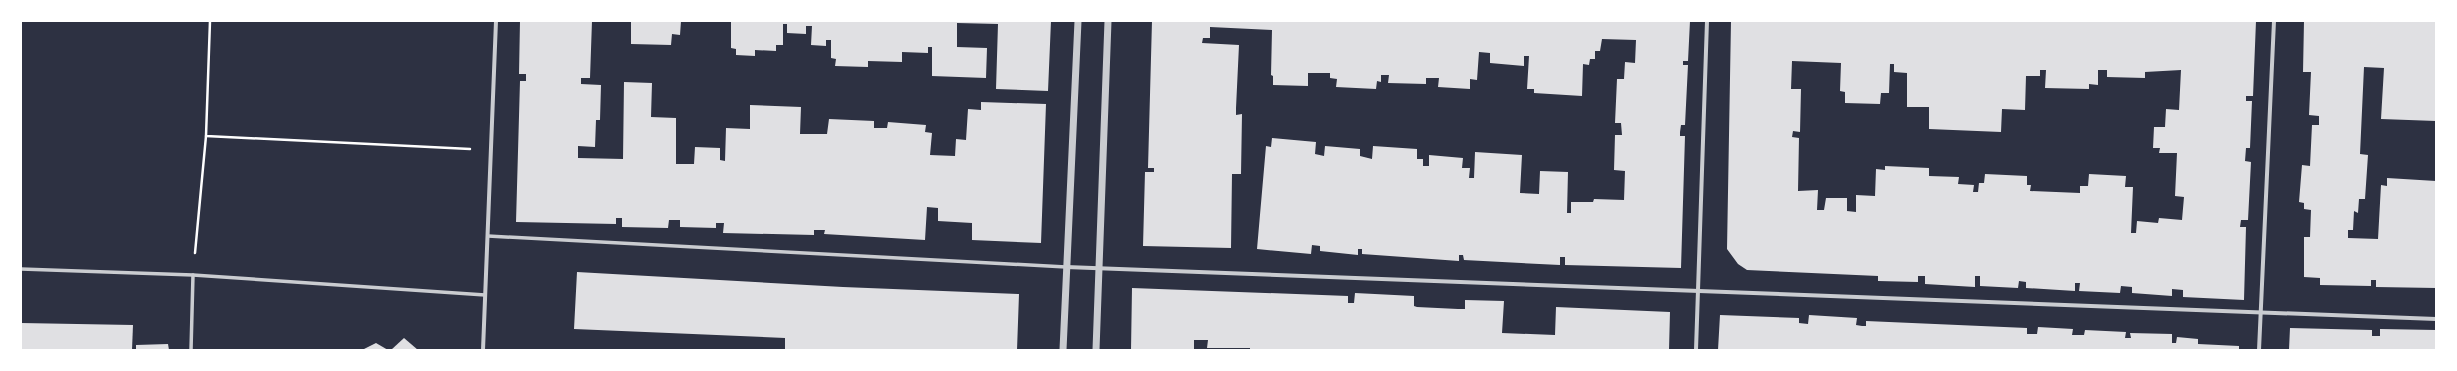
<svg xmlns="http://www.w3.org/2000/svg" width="2457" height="371" viewBox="0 0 2457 371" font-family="'Fira Sans',sans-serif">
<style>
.building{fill:#e0e0e3;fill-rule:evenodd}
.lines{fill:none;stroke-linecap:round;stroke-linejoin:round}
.path{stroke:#fff;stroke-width:2.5}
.pedestrian{stroke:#caccd0;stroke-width:3.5}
.minor{stroke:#caccd0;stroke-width:4}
.tertiary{stroke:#caccd0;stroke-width:7}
</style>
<rect width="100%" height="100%" fill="#2d3142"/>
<g class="building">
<path d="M 520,21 L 592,21 L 590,78 L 581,78 L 581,84 L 601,85 L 600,120 L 596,120 L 595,147 L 578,146 L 578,158 L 623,159 L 624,82 L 652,83 L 651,117 L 676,118 L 676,164 L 694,164 L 695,147 L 720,148 L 720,160 L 725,161 L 726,128 L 750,129 L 750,105 L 801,107 L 800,134 L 827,134 L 829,119 L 874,121 L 874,128 L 887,128 L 888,122 L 926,125 L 925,132 L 932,133 L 930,155 L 955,156 L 956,139 L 966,140 L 968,109 L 981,110 L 981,102 L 1046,104 L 1041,243 L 972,240 L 972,223 L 938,221 L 938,208 L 927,207 L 925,240 L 824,234 L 825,230 L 814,230 L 814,235 L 723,233 L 724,223 L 716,223 L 716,228 L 680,227 L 680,220 L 669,220 L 668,228 L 622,227 L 622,218 L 616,218 L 616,224 L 516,222 L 520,81 L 526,81 L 526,74 L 519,74 Z"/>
<path d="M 631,21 L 681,21 L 680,35 L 672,34 L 671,45 L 631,44 Z"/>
<path d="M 731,21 L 1051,21 L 1048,91 L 996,89 L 998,24 L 957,23 L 957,47 L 987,48 L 986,78 L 932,76 L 932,47 L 928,47 L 928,53 L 902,52 L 902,62 L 868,61 L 868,67 L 835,66 L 836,59 L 831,58 L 831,40 L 826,40 L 826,46 L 811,45 L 812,26 L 806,26 L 806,34 L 787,33 L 787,24 L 783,24 L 783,45 L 776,45 L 776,51 L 755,50 L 755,56 L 736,55 L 736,49 L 731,48 Z"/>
<path d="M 1152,21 L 1690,21 L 1688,61 L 1683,61 L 1683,65 L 1688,65 L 1685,125 L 1681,125 L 1680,132 L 1680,136 L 1685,136 L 1681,268 L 1565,265 L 1565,257 L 1560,257 L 1560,265 L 1464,260 L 1463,255 L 1459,255 L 1459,261 L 1362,254 L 1362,249 L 1358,249 L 1358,255 L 1320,251 L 1320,246 L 1312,245 L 1311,254 L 1257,249 L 1266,146 L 1271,147 L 1272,138 L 1316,142 L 1315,154 L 1324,156 L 1325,146 L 1360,149 L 1360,156 L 1372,159 L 1373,146 L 1417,149 L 1417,159 L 1423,159 L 1423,166 L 1429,166 L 1429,155 L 1463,158 L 1462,168 L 1470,168 L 1469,178 L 1474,178 L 1475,152 L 1522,155 L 1520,193 L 1539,194 L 1540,171 L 1568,172 L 1567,213 L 1571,213 L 1571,202 L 1593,202 L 1594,199 L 1624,200 L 1625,171 L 1614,170 L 1615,135 L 1622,135 L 1621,123 L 1615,123 L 1617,79 L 1624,79 L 1625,62 L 1635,63 L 1636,40 L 1602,39 L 1600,51 L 1595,51 L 1595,59 L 1590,59 L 1589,65 L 1583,64 L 1582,96 L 1534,93 L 1534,89 L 1527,89 L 1529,56 L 1524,56 L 1524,66 L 1490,63 L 1490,53 L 1479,52 L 1477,80 L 1470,79 L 1470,89 L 1438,87 L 1439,78 L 1426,78 L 1426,84 L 1388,83 L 1389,75 L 1381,75 L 1381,82 L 1377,81 L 1376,89 L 1336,87 L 1337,79 L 1330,78 L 1330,73 L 1308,73 L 1308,86 L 1273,85 L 1273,76 L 1271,75 L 1272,30 L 1210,27 L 1210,38 L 1203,38 L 1202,43 L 1239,45 L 1236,108 L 1236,115 L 1242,114 L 1241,174 L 1232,174 L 1231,248 L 1143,246 L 1145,172 L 1154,172 L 1154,168 L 1148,168 Z"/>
<path d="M 1731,21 L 2256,21 L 2253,96 L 2246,96 L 2246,101 L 2252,101 L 2250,148 L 2246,148 L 2245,161 L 2251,162 L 2248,220 L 2241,220 L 2240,227 L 2246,227 L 2244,300 L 2183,297 L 2183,290 L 2172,289 L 2172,296 L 2132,293 L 2132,287 L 2121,286 L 2120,293 L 2079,291 L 2080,283 L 2075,283 L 2075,291 L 2026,288 L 2026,282 L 2019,281 L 2018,288 L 1980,286 L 1980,276 L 1975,276 L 1975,287 L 1925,284 L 1925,276 L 1918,276 L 1918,282 L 1878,281 L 1878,276 L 1747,270 L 1738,264 L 1727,249 ZM 1792,61 L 1841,63 L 1840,91 L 1845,92 L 1845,103 L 1880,104 L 1881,93 L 1889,93 L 1890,64 L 1894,64 L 1894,72 L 1907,73 L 1907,107 L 1929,107 L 1929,129 L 2001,132 L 2002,109 L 2025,110 L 2026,76 L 2040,76 L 2040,70 L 2046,70 L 2045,88 L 2089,89 L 2089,84 L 2098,85 L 2098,70 L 2107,70 L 2107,77 L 2145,78 L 2145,72 L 2181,70 L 2179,110 L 2166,109 L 2165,127 L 2154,127 L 2153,148 L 2160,148 L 2159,153 L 2177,153 L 2175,196 L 2184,197 L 2182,220 L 2159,218 L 2158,223 L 2137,221 L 2136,233 L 2131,233 L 2133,187 L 2125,187 L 2126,176 L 2089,174 L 2088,186 L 2080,186 L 2080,193 L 2030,191 L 2031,185 L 2027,185 L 2027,176 L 1985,174 L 1984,183 L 1979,183 L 1978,192 L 1973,192 L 1974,185 L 1958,184 L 1959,177 L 1929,176 L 1929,168 L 1885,166 L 1885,170 L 1876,169 L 1875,196 L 1856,195 L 1856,212 L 1847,211 L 1847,198 L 1826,198 L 1824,210 L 1817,210 L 1818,190 L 1798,191 L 1799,138 L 1792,137 L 1793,131 L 1800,132 L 1801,89 L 1791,89 Z"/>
<path d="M 2304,21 L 2436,21 L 2436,121 L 2381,119 L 2384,68 L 2364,67 L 2360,154 L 2368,155 L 2365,199 L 2359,199 L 2358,213 L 2354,211 L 2353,230 L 2348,230 L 2348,238 L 2378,239 L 2381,185 L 2387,186 L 2387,178 L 2436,181 L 2436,288 L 2376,287 L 2376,280 L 2371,280 L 2371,286 L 2320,285 L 2320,278 L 2304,277 L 2304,237 L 2310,237 L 2311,210 L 2304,209 L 2304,203 L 2299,202 L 2302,165 L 2310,166 L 2312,125 L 2319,125 L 2319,116 L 2309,115 L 2311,72 L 2303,72 Z"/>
<path d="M 577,272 L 843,287 L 1019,294 L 1017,350 L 785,350 L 785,338 L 574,329 Z"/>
<path d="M 1132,288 L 1348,296 L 1348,303 L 1354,303 L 1355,293 L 1414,296 L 1414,306 L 1417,307 L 1458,309 L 1465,309 L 1465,300 L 1504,301 L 1502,333 L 1555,335 L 1556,307 L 1670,312 L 1669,350 L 1250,350 L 1250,348 L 1207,348 L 1208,340 L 1194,340 L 1194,350 L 1131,350 Z"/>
<path d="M 1720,315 L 1799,318 L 1799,323 L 1808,324 L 1809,315 L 1857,318 L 1856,325 L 1862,326 L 1866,326 L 1866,321 L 2027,328 L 2027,334 L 2037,334 L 2038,327 L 2073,329 L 2072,335 L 2084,335 L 2085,330 L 2126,332 L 2125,338 L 2131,338 L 2130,333 L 2172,334 L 2172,343 L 2176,343 L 2177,337 L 2198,339 L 2198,344 L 2239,346 L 2239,350 L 1718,350 Z"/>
<path d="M 21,323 L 133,325 L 132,350 L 21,350 Z"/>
<path d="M 2290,328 L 2372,330 L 2372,336 L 2380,336 L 2380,329 L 2436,330 L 2436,350 L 2289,350 Z"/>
<path d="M 404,338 L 418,350 L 391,350 Z"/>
<path d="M 376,343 L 388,350 L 362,350 Z"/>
<path d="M 168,344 L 169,350 L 136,350 L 136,345 Z"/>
</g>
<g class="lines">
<g class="path">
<path d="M 210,21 L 206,136 L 470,149"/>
<path d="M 195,253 L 206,136"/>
</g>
<g class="pedestrian">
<path d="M 488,236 L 1066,267"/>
<path d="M 21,269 L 193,275 L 485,295"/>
<path d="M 191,350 L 193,275"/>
</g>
<g class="minor">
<path d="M 1066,267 L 2436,319"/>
<path d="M 483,350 L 496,21"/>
<path d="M 1696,350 L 1707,21"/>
<path d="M 2259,350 L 2274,21"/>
</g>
<g class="tertiary">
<path d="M 1063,350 L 1078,21"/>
<path d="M 1096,350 L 1108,21"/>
</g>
</g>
<rect width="2457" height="371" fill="none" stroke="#ffffff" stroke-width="44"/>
</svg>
